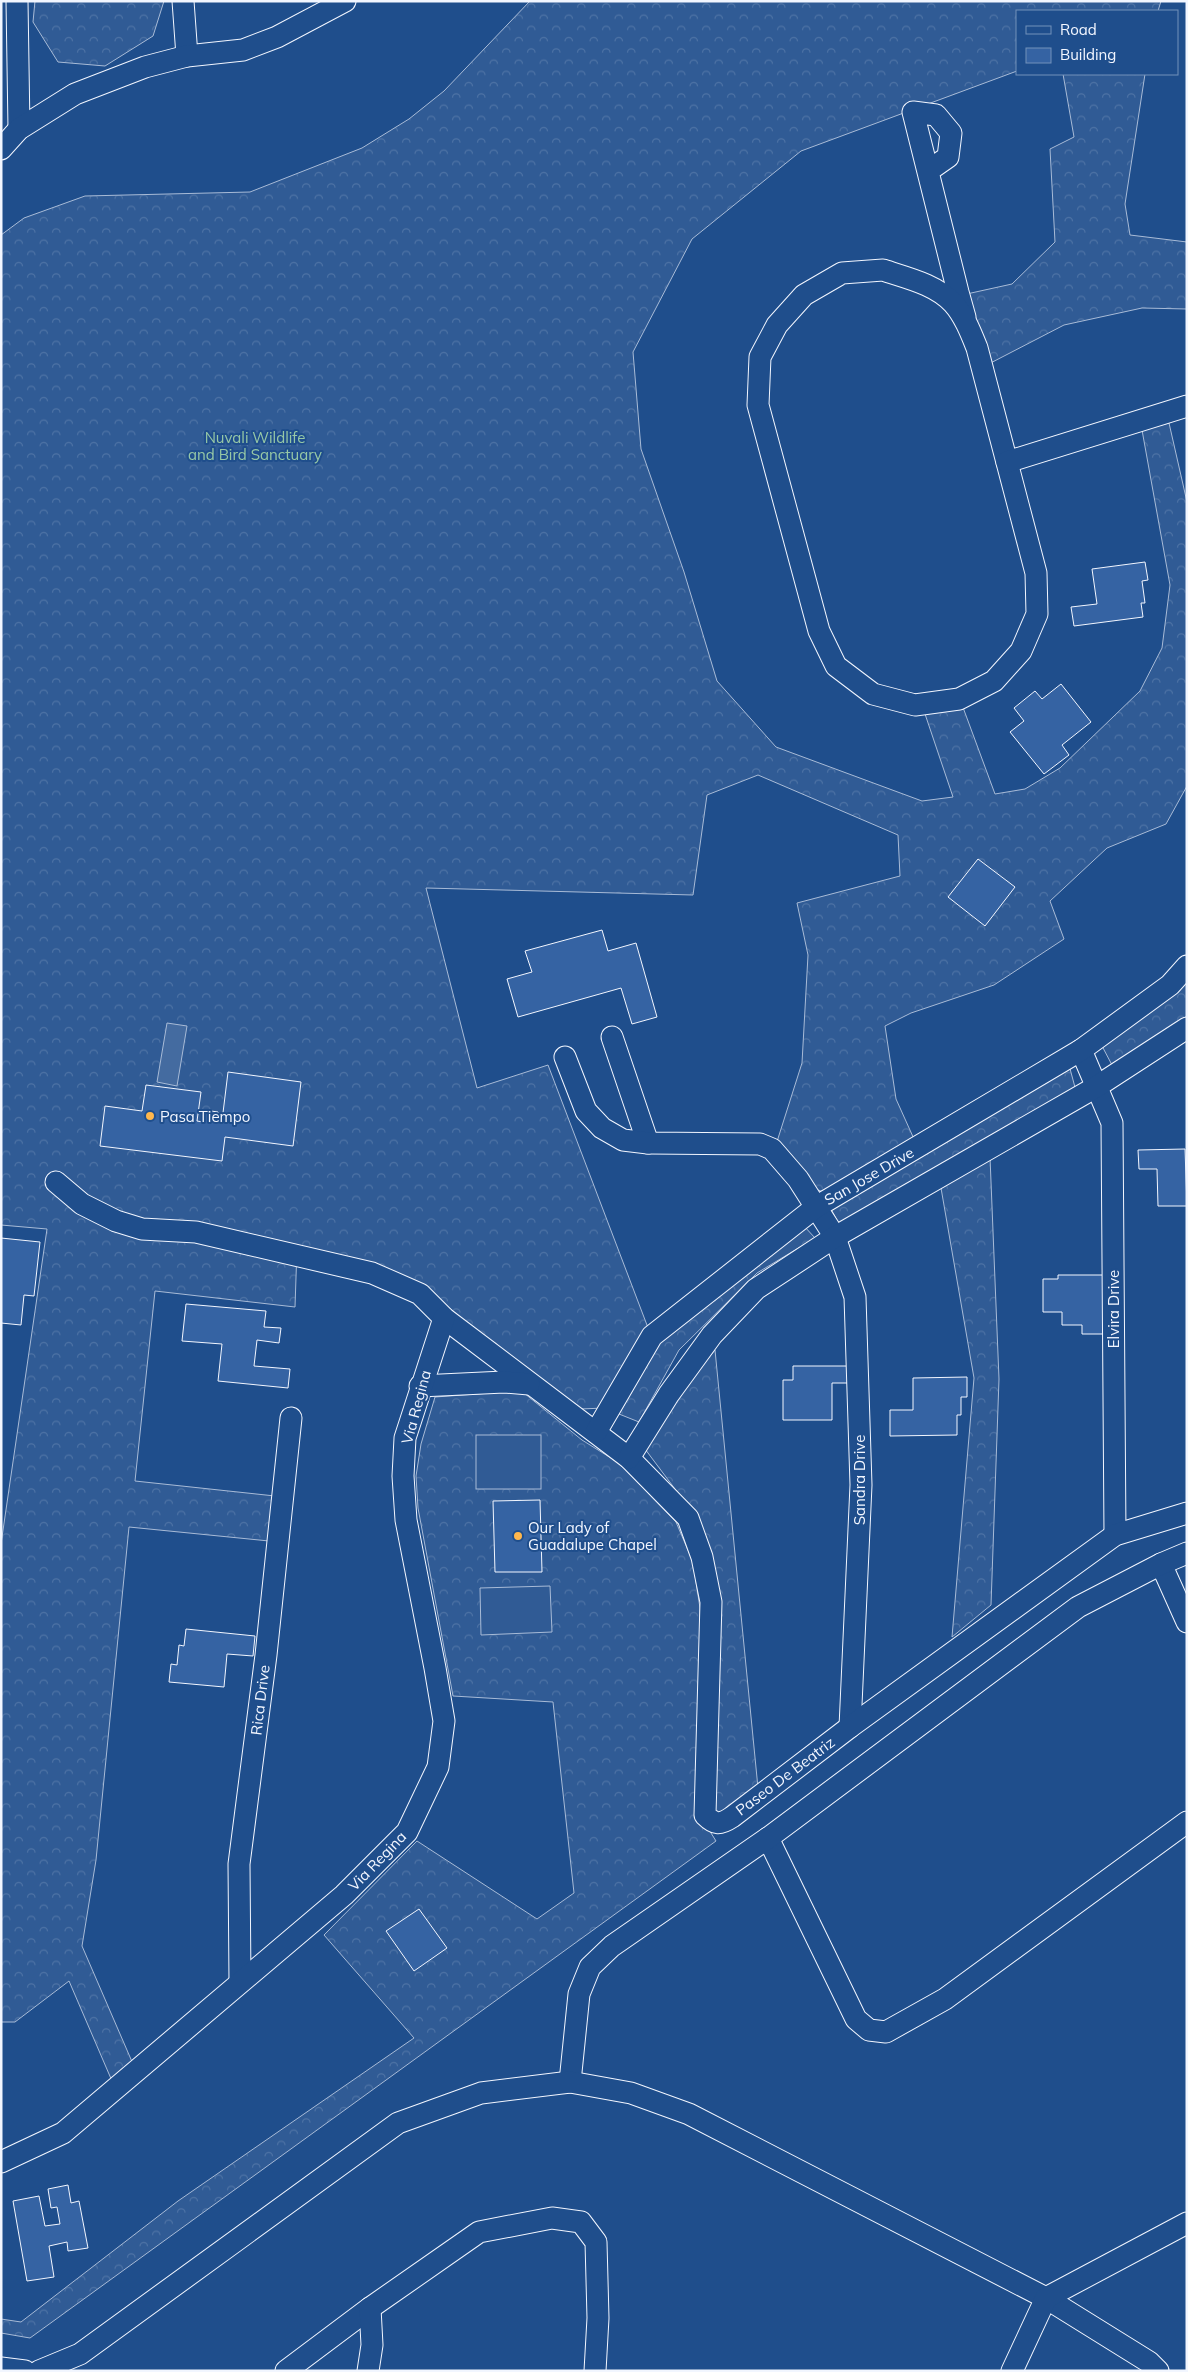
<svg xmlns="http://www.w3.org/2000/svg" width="1188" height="2372" viewBox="0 0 1188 2372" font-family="Mulish,sans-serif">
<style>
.forest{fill:url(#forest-crowns);stroke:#a8bbd7}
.built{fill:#305b95;stroke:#a8bbd7}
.water{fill:#446ba0;stroke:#a8bbd7}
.building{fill:#3563a3;stroke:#f2f6ff}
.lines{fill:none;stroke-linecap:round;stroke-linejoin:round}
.minor-casing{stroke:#f2f6ff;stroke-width:23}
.minor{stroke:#1f4e8c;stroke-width:21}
.poi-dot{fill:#ffb74d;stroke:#1f4e8c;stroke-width:2}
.labels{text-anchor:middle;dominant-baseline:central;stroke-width:4;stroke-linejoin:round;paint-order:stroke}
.park-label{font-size:15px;fill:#97c8a6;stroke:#1f4e8c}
.poi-label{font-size:15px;fill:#f2f6ff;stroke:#1f4e8c;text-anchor:start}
.street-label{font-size:15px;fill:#f2f6ff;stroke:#1f4e8c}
</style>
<defs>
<pattern id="forest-crowns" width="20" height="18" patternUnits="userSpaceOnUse" patternTransform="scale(1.25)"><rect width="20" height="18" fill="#305b95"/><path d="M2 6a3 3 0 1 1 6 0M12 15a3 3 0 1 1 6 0" fill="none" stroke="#4e73a5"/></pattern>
</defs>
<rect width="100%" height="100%" fill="#1f4e8c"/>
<g class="forest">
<path d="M 35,1 L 164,1 L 153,36 L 105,66 L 58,62 L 33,22 Z"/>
<path d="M 530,1 L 1161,1 L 1158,11 L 1017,11 L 1017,71 L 801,151 L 692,239 L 633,352 L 641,449 L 684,572 L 717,681 L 776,747 L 922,801 L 953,797 L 924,711 L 961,702 L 995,794 L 1025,789 L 1060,768 L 1140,691 L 1162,648 L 1170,585 L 1142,430 L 1169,423 L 1187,502 L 1187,786 L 1166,824 L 1107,848 L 1050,901 L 1064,939 L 994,985 L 911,1013 L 885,1026 L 896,1099 L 914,1139 L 825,1193 L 805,1184 L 774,1151 L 802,1063 L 808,955 L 797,903 L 900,876 L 898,835 L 758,775 L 707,795 L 693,895 L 426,888 L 477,1088 L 548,1065 L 650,1333 L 605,1408 L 580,1409 L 448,1309 L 297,1248 L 295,1307 L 155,1291 L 135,1481 L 275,1496 L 269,1541 L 129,1527 L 96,1860 L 82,1946 L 133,2064 L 112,2081 L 69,1981 L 15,2022 L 1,2022 L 1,1544 L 47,1229 L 1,1225 L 1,235 L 24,218 L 85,196 L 250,192 L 362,148 L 409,119 L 444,91 Z"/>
<path d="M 1063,74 L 1145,74 L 1125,204 L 1130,235 L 1187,242 L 1187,309 L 1142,308 L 1064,325 L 979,369 L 962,295 L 1012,284 L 1055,242 L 1050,149 L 1074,137 Z"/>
<path d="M 1187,980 L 1187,1016 L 1112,1065 L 1102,1046 Z"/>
<path d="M 1069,1065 L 1076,1091 L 839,1224 L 831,1209 Z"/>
<path d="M 990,1157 L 999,1379 L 991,1605 L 952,1637 L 974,1378 L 941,1188 Z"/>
<path d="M 804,1226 L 815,1238 L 757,1273 L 679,1350 L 639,1422 L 619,1414 L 661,1340 Z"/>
<path d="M 715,1350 L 758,1788 L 716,1815 L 710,1808 L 718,1608 L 696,1517 L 645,1449 L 671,1402 Z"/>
<path d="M 505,1392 L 524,1393 L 582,1440 L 619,1463 L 676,1522 L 693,1562 L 700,1608 L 698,1743 L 701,1817 L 716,1841 L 30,2338 L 1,2333 L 1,2319 L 21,2322 L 178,2201 L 414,2038 L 324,1935 L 417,1841 L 537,1919 L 574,1893 L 553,1702 L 453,1696 L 418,1508 L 416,1476 L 421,1444 L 435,1397 Z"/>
</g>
<g class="built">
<rect x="476" y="1435" width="65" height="54"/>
<path d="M 550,1586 L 552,1632 L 481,1635 L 480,1588 Z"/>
</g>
<path class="water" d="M 167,1023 L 187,1026 L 177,1086 L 157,1082 Z"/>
<g class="building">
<path d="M 1145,562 L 1148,580 L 1142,581 L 1145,603 L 1141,603 L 1143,617 L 1074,626 L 1071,607 L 1097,604 L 1092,569 Z"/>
<path d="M 1061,684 L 1091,722 L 1062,745 L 1069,755 L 1044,774 L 1010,732 L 1024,721 L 1014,708 L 1035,691 L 1042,699 Z"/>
<path d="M 978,859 L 1015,887 L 985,926 L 948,897 Z"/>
<path d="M 602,930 L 608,951 L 636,943 L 657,1017 L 632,1024 L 621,988 L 518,1017 L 507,979 L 532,972 L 525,951 Z"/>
<path d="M 228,1072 L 301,1082 L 293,1146 L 225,1137 L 222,1161 L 100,1146 L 105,1106 L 142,1111 L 146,1085 L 201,1092 L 197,1121 L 203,1122 L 204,1110 L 218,1112 L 217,1120 L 222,1121 Z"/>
<path d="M 1185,1149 L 1187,1206 L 1158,1206 L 1157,1169 L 1139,1169 L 1138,1150 Z"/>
<path d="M 1,1238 L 40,1242 L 34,1296 L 24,1295 L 21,1325 L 1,1323 Z"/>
<path d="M 1058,1275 L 1104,1275 L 1104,1334 L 1082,1334 L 1082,1325 L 1062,1325 L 1062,1312 L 1043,1312 L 1043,1279 L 1058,1279 Z"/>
<path d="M 186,1304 L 266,1311 L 264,1327 L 281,1328 L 279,1343 L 257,1340 L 254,1366 L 290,1369 L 288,1388 L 218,1381 L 222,1344 L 182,1341 Z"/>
<path d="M 793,1366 L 851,1366 L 851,1383 L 832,1383 L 832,1420 L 783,1420 L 783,1380 L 793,1380 Z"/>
<path d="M 967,1377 L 967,1397 L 961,1397 L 961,1415 L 957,1415 L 957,1435 L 890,1436 L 890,1410 L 913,1410 L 913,1378 Z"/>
<path d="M 540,1500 L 542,1572 L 495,1572 L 493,1501 Z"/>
<path d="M 186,1629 L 255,1636 L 253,1656 L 227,1654 L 224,1687 L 169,1682 L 171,1664 L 177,1665 L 179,1645 L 184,1646 Z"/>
<path d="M 419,1909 L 447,1948 L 414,1971 L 386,1931 Z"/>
<path d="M 68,2185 L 71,2203 L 79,2201 L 88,2248 L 68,2251 L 67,2242 L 49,2246 L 54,2277 L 27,2281 L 13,2201 L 39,2196 L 45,2226 L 60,2224 L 57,2207 L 51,2208 L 48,2189 Z"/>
</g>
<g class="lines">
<g class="minor-casing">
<g id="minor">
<path d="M 17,1 L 19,129"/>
<path d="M 183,1 L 187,56"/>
<path d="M 1,149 L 19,129 L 75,94 L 145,67 L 187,56 L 243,50 L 277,37 L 345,1"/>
<path d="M 928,171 L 948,157 L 951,133 L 936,115 L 913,112 L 958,292 L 965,317"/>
<path d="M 883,270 C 907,278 935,284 953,303 C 964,315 971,333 977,348 L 1036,573 L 1037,614 L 1021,651 L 994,681 L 959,699 L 915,705 L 873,694 L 836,666 L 819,631 L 758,405 L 760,357 L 777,325 L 804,295 L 842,273 Z"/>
<path d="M 1007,462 L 1187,406"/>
<path d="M 612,1037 L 648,1143"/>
<path d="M 1081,1050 L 1112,1123 L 1115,1535"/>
<path d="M 565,1057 L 586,1111 L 602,1128 L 623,1140 L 648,1143 L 760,1144 L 772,1149 L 798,1179 L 835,1237 L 855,1297 L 861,1485 L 850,1727"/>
<path d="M 56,1182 L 82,1204 L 116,1221 L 142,1229 L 196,1232 L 372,1273 L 420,1294 L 444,1318 L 629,1458 L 688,1518 L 702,1557 L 711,1602 L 705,1815 C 715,1825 720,1825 732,1817 L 850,1727 L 1115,1535 L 1187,1513"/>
<path d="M 420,1386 L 504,1382 L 529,1384"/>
<path d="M 596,1432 L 652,1336 L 816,1207 L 1081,1050 L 1170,985 L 1187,966"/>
<path d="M 629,1458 L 669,1394 L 712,1335 L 756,1289 L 835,1237 L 1096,1087 L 1187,1028"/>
<path d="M 1161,1564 L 1187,1622"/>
<path d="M 768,1838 L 856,2019 L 869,2030 L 886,2032 L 945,1999 L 1187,1822"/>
<path d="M 240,1982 L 239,1864 L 266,1655 L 291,1418"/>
<path d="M 570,2082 L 579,1994 L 590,1967 L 612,1946 L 768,1838 L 1078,1607 L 1161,1564 L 1187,1553"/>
<path d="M 1,2162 L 63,2133 L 344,1895 L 407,1832 L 438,1767 L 444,1721 L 435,1668 L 406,1520 L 403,1476 L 405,1438 L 444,1318"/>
<path d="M 1,2368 L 25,2371"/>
<path d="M 39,2371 L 80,2354 L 398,2123 L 481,2093 L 570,2082 L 631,2093 L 689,2114 L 1046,2298 L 1149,2362 L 1158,2371"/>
<path d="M 286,2371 L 370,2308 L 479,2232 L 552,2218 L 581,2222 L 596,2242 L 598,2318 L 595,2371"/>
<path d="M 368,2371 L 372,2345 L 370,2308"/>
<path d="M 1012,2371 L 1046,2298 L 1187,2223"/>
</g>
</g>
<use href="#minor" class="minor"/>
</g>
<g class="poi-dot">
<circle cx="150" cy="1116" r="5"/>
<circle cx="518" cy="1536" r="5"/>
</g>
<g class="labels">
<g class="park-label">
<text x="255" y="437">Nuvali Wildlife<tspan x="255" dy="17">and Bird Sanctuary</tspan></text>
</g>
<g class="poi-label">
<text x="160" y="1116">Pasa Tiempo</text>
<text x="528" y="1527">Our Lady of<tspan x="528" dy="17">Guadalupe Chapel</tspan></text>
</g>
<g class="street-label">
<text transform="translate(869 1176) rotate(-30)">San Jose Drive</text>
<text transform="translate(1113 1309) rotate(-90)">Elvira Drive</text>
<text transform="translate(416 1407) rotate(-75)">Via Regina</text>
<text transform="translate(859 1480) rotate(-90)">Sandra Drive</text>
<text transform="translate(260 1700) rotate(-83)">Rica Drive</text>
<text transform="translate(785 1776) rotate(-37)">Paseo De Beatriz</text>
<text transform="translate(377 1861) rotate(-46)">Via Regina</text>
</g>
</g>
<rect width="1188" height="2372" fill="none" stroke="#f2f6ff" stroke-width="5"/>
<rect x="1016" y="10" width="162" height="65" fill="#1f4e8c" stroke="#7391ba"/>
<rect x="1026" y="26" width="25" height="8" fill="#1f4e8c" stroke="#7391ba"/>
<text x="1060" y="35" font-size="15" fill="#f2f6ff">Road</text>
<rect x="1026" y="48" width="25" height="15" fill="#3563a3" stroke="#7391ba"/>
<text x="1060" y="60" font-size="15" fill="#f2f6ff">Building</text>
</svg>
